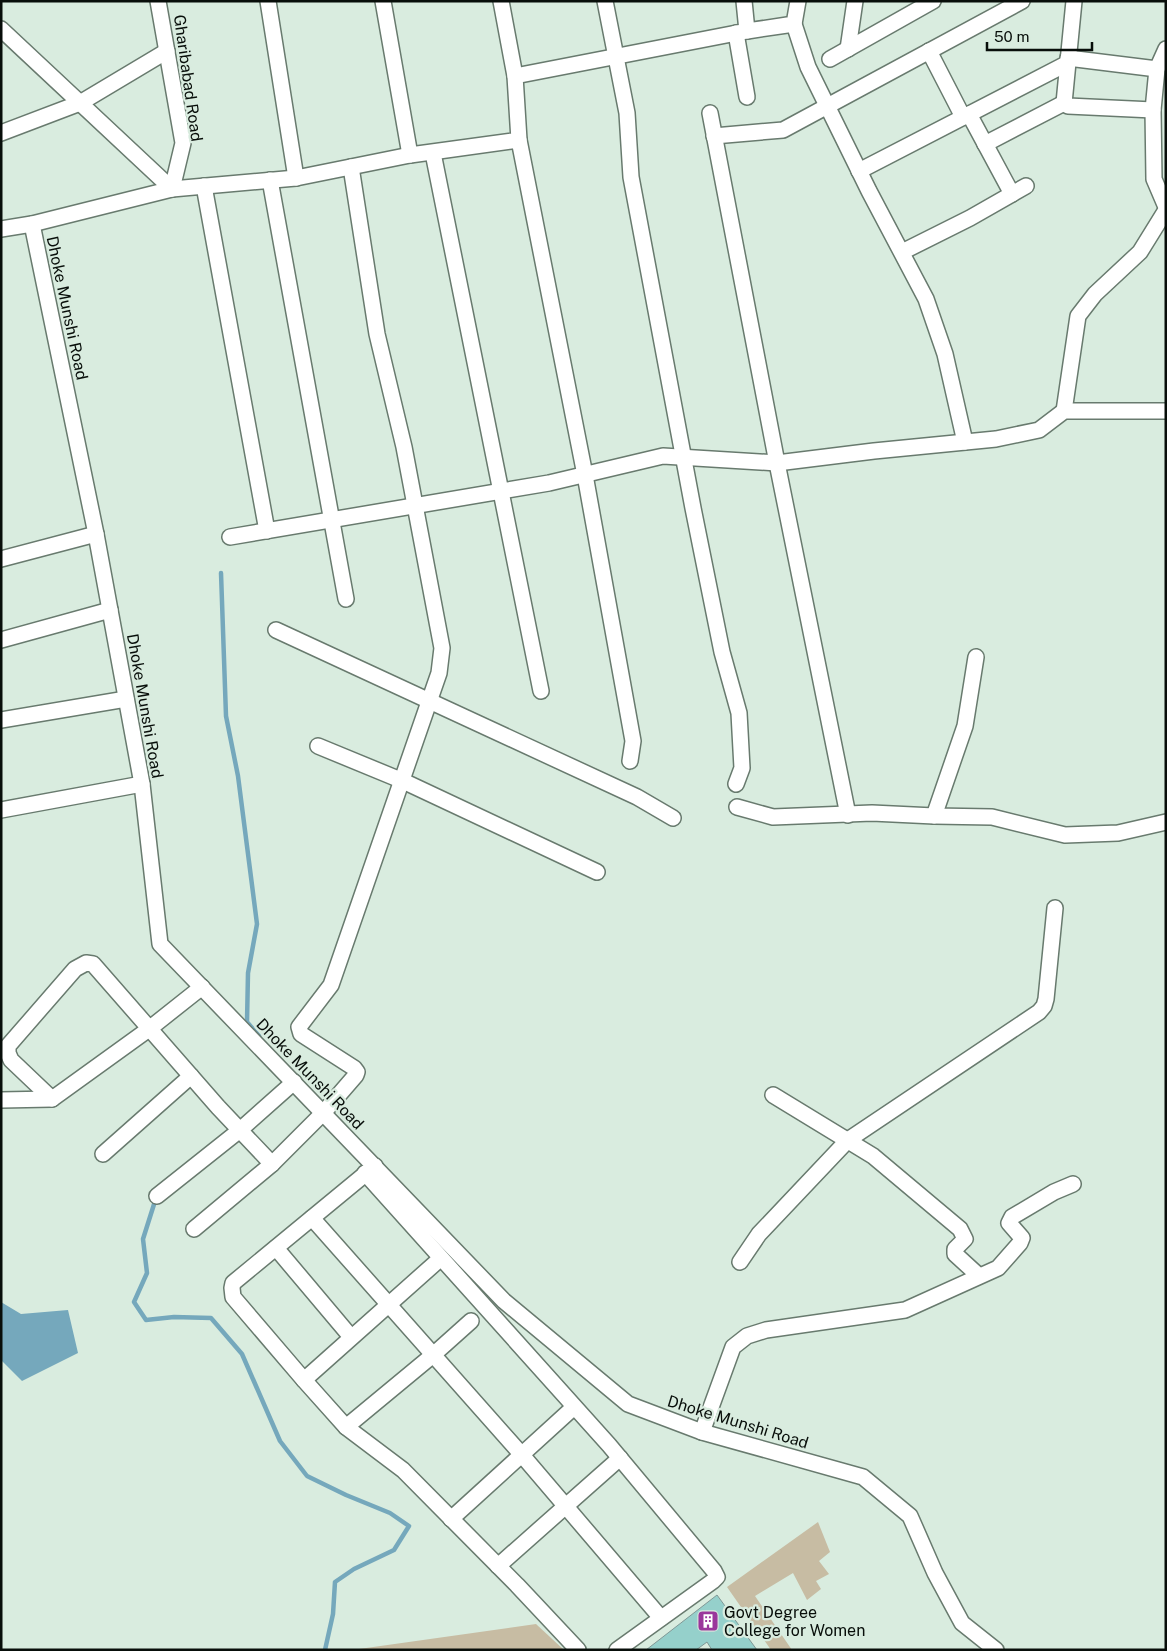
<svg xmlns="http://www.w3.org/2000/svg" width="1167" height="1651" viewBox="0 0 1167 1651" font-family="'Public Sans',sans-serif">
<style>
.green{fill:#c7bca3}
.water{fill:#75a8bc}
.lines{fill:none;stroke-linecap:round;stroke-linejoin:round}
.stream{stroke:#75a8bc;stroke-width:4.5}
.building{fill:#95d0cb;stroke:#809896}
.minor-casing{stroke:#687a6e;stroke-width:18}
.minor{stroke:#fff;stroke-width:15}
.labels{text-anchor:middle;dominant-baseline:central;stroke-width:4.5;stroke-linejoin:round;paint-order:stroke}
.street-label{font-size:16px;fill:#080e0a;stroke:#d9ecdf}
.poi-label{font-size:16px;fill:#080e0a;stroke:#d9ecdf;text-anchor:start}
</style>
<rect width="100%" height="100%" fill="#d9ecdf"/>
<g class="green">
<path d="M 818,1522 L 830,1552 L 819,1561 L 829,1574 L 816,1581 L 821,1589 L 807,1600 L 793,1573 L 755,1596 L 792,1650 L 771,1650 L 727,1587 Z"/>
<path d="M 536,1624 L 564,1650 L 352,1650 Z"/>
</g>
<path class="water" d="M 1,1302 L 21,1314 L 68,1310 L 78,1353 L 22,1381 L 1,1360 Z"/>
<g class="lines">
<g class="stream">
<path d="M 221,573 L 226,716 L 238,776 L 257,924 L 248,973 L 247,1022 L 259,1036"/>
<path d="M 156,1198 L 143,1239 L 147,1273 L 134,1302 L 146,1320 L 174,1317 L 211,1318 L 242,1354 L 280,1441 L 307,1476 L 346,1495 L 390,1513 L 409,1526 L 394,1550 L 354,1569 L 335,1582 L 333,1614 L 325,1650"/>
</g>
</g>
<path class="building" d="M 717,1595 L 757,1650 L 712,1650 L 707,1642 L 696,1650 L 646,1650 Z"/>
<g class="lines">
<g class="minor-casing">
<g id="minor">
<path d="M 158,1 L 183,143 L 172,189"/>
<path d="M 268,1 L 296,178"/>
<path d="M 383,1 L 410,155"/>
<path d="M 501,1 L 515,76"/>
<path d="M 605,1 L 627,113 L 631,177 L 693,508 L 722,652 L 739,713 L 742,768 L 736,784"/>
<path d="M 744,1 L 747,31"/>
<path d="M 1074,1 L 1064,103 L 1068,106 L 1153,110"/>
<path d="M 794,24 L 808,67 L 869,191 L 926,299 L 945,354 L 965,442"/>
<path d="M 1,29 L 172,189"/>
<path d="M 736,33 L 747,97"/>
<path d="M 848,49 L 855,1"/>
<path d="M 1166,49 L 1157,69 L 1153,110 L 1154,179 L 1166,207"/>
<path d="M 929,51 L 963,117"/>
<path d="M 1068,58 L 1157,69"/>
<path d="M 830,59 L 933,1"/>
<path d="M 710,113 L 777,463 L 848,815"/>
<path d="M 969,114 L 1012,194"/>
<path d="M 1,133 L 80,103 L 167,51"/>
<path d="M 714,136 L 783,130 L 1022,1"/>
<path d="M 519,140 L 585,475 L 633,741 L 630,761"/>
<path d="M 985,144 L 1064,103"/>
<path d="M 433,153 L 541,691"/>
<path d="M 859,171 L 1068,63"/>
<path d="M 270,180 L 346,599"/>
<path d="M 204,186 L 267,531"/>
<path d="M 32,224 L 96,534 L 142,784 L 160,944 L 504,1301 L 628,1404 L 702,1432 L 863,1477 L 910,1516 L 935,1573 L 962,1623 L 996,1650"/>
<path d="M 1,229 L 32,224 L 172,189 L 296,178 L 410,155 L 519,140 L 515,76 L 747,31 L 794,24 L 798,1"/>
<path d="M 902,252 L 970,218 L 1026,186"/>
<path d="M 1064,411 L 1078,316 L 1095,294 L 1140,252 L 1166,210"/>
<path d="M 230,537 L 549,483 L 663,456 L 777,463 L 874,451 L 996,439 L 1039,430 L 1064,411 L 1166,411"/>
<path d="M 1,559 L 96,534"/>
<path d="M 276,630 L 637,797 L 673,818"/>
<path d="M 1,640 L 110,610"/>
<path d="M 1,720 L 126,699"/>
<path d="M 318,746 L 403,781 L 597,872"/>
<path d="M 737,807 L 773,817 L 872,813 L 934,816 L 992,817 L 1065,835 L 1118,833 L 1166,822"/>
<path d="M 1,810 L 142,784"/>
<path d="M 934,816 L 965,726 L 976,657"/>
<path d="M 773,1095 L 873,1156 L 960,1229 L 965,1239 L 955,1249 L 955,1254 L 979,1276"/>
<path d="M 52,1099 L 11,1060 L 8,1053 L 8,1046 L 75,969 L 86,963 L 93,964 L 218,1107 L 272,1164"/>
<path d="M 1,1100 L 52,1099 L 149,1029 L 202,987"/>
<path d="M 103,1154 L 191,1076"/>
<path d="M 375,1166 L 233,1283 L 232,1288 L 233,1297 L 304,1380 L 346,1427 L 403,1470 L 517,1585 L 578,1650"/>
<path d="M 365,1173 L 609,1445 L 714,1571 L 717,1577 L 713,1581 L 617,1650"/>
<path d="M 157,1196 L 240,1130 L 294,1082"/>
<path d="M 312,1218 L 522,1455 L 661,1618"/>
<path d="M 194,1229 L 272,1164 L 324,1112 L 356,1075 L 357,1072 L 354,1068 L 301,1034 L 299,1027 L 331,985 L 439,673 L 442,648 L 404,447 L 377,334 L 351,167"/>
<path d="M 276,1248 L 351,1337"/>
<path d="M 740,1262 L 759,1234 L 848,1140 L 1039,1012 L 1044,1006 L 1046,999 L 1055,908"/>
<path d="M 304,1380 L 441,1258"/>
<path d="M 346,1427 L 433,1355 L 471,1321"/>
<path d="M 702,1432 L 733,1347 L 747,1336 L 766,1330 L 905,1310 L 998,1268 L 1020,1243 L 1022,1238 L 1009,1223 L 1012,1217 L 1054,1192 L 1073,1184"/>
<path d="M 451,1519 L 574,1407"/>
<path d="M 498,1566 L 620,1458"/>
</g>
</g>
<use href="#minor" class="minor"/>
</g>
<defs>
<g id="building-square" transform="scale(1.125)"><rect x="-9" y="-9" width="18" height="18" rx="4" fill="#9a369b" stroke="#d9ecdf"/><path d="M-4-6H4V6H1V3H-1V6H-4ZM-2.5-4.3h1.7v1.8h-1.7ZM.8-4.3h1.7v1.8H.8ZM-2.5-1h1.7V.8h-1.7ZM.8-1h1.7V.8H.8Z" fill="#fff"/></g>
</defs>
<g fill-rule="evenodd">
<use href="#building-square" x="708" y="1621"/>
</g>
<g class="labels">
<g class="street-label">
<text transform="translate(188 78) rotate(82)">Gharibabad Road</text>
<text transform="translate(67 308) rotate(78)">Dhoke Munshi Road</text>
<text transform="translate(145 706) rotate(80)">Dhoke Munshi Road</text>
<text transform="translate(310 1074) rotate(46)">Dhoke Munshi Road</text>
<text transform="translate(738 1422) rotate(17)">Dhoke Munshi Road</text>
</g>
<g class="poi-label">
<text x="724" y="1612">Govt Degree<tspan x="724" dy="18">College for Women</tspan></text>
</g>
</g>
<rect width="1167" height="1651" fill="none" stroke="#080e0a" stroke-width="5"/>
<path d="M987 42v8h105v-8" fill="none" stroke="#080e0a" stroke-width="2.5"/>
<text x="994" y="42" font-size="15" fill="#080e0a" stroke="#d9ecdf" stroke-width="4" paint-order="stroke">50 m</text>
</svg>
